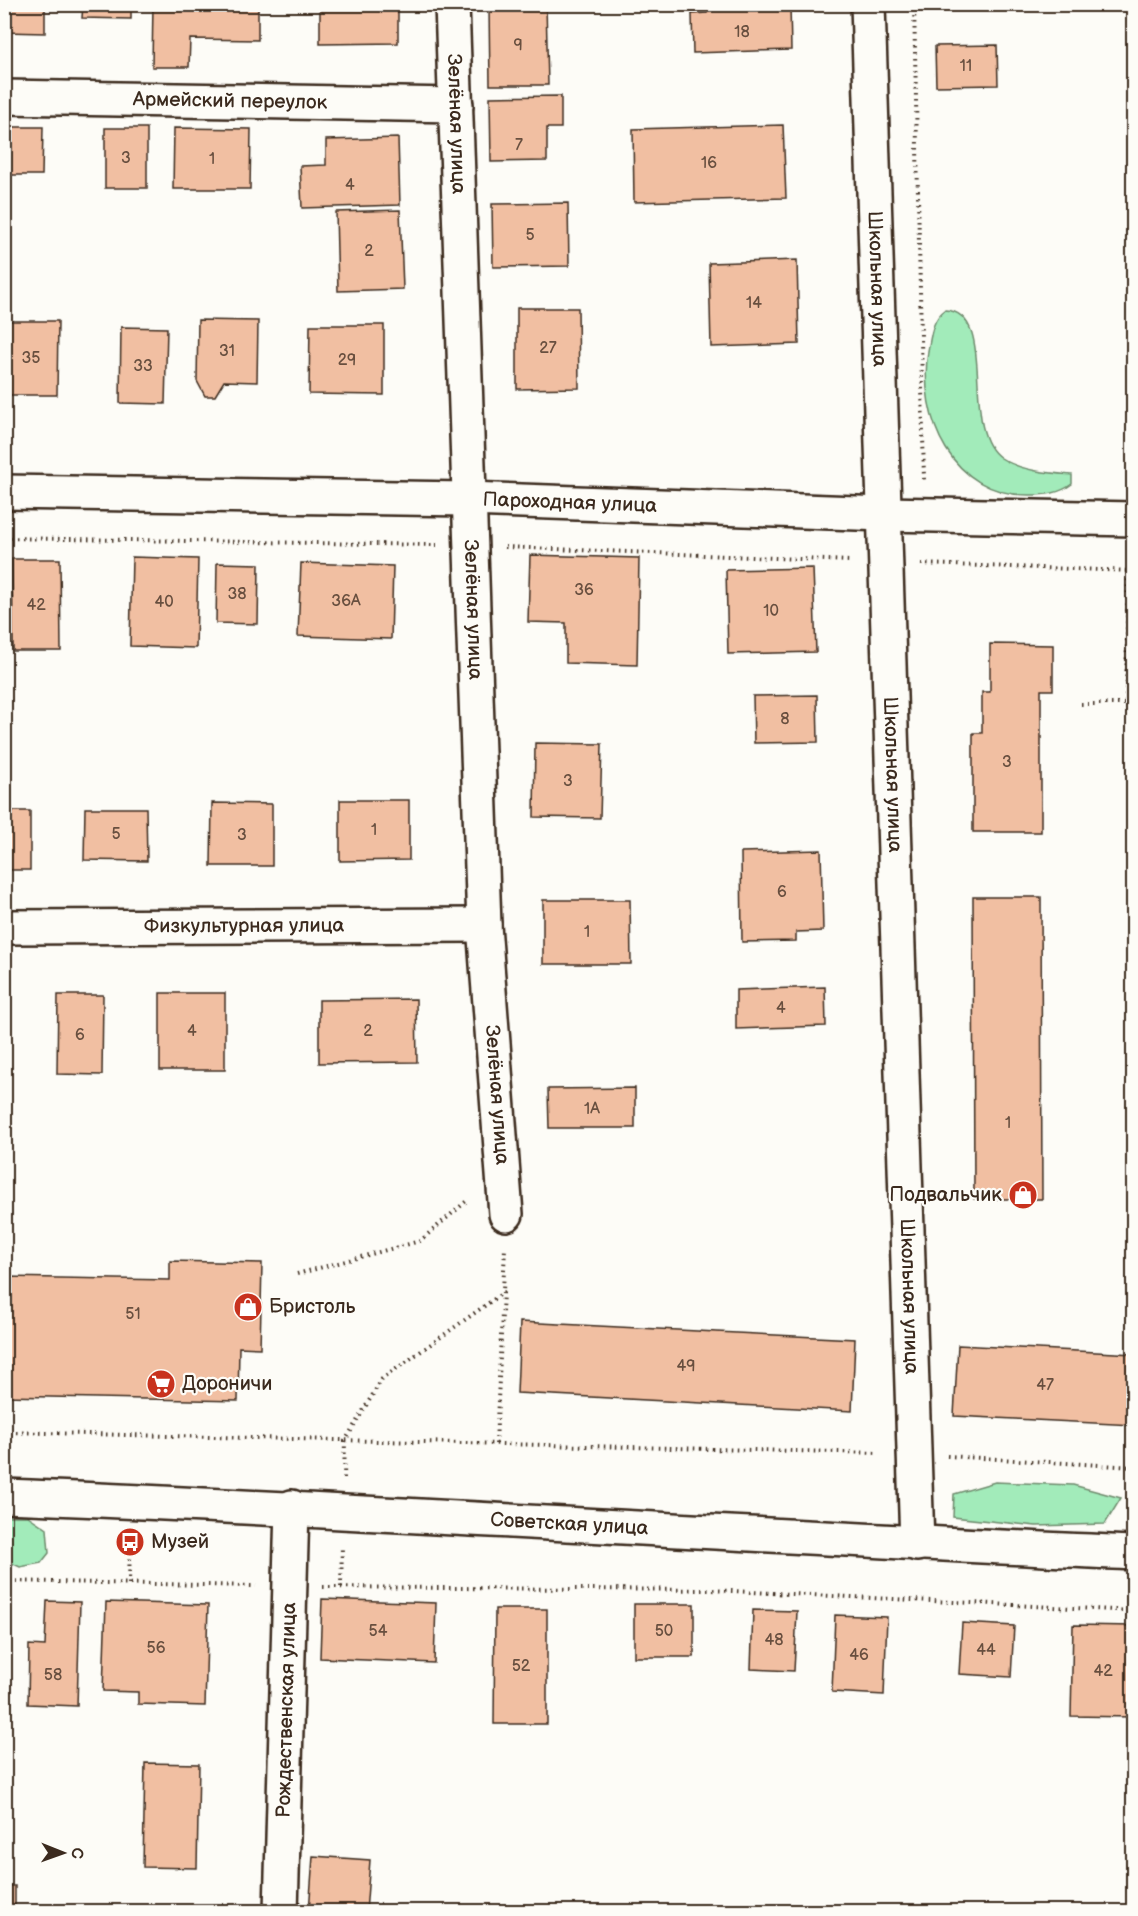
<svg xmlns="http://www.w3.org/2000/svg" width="1138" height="1916" viewBox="0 0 1138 1916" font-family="'Balsamiq Sans',sans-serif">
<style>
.green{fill:#a2ebba;stroke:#6e8a6c;stroke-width:1.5}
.building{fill:#f1bfa2;stroke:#3b2a1e;stroke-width:1.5}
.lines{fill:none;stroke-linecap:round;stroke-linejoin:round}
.minor-casing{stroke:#3b2a1e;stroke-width:38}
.path{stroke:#3b2a1e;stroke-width:4;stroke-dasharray:1.5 4.5;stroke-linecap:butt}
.minor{stroke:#fdfcf7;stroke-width:33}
.labels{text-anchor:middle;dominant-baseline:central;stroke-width:4.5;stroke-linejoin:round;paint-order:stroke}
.number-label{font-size:16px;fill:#684f3f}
.street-label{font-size:20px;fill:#3b2a1e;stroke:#fdfcf7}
.poi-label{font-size:20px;fill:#3b2a1e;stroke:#fdfcf7;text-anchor:start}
</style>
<rect width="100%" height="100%" fill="#fdfcf7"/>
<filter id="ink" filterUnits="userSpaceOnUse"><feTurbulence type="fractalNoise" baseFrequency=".0167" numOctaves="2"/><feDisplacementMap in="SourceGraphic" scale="12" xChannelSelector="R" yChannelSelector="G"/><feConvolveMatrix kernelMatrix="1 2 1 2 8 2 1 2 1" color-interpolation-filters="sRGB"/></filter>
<g filter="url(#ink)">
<g class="green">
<path d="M 945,310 C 1000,313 958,429 1001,458 C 1021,471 1048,473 1072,475 L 1072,484 C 1059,494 1045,495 1029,495 C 952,495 918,419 928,351 C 931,336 932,319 945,310 Z"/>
<path d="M 995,1482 L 1073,1485 L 1121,1498 L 1105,1524 L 1036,1526 L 953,1517 L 954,1494 Z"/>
<path d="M 28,1516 L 47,1529 L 49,1553 L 41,1563 L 20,1567 L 5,1560 L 5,1516 Z"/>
</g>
<g class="building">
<path d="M 4,4 L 45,4 L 45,33 L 4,32 Z"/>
<path d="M 83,4 L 131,4 L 131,19 L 82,18 Z"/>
<path d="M 153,4 L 258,4 L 258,40 L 190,39 L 189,67 L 152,67 Z"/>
<path d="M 320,4 L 398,4 L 398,43 L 320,44 Z"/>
<path d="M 707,4 L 790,6 L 791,50 L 693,53 L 692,14 L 707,13 Z"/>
<path d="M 546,5 L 548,85 L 490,85 L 489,6 Z"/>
<path d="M 997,45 L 998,85 L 936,86 L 935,46 Z"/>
<path d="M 561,96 L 561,128 L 547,128 L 547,161 L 491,162 L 490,97 Z"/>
<path d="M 783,125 L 786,198 L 634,202 L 633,129 Z"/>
<path d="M 4,127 L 43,127 L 42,175 L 4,175 Z"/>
<rect x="105" y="128" width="42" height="60"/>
<path d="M 174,128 L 251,129 L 250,189 L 173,189 Z"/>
<path d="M 398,138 L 400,205 L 302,208 L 300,166 L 326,165 L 326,140 Z"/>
<path d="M 568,203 L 569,266 L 493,267 L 492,204 Z"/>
<path d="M 400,210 L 403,289 L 338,291 L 336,212 Z"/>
<path d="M 797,260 L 799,344 L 711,347 L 709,263 Z"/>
<path d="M 517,308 L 578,308 L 579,388 L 517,389 Z"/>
<path d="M 198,320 L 258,321 L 257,382 L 224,381 L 215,396 L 205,396 L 197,381 Z"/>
<path d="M 4,321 L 58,321 L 57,395 L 4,395 Z"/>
<path d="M 310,325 L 384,325 L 384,395 L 309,394 Z"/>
<path d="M 121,327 L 167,328 L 165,404 L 120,403 Z"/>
<path d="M 530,555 L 639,558 L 637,665 L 566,663 L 566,623 L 528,622 Z"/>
<path d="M 132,557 L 198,559 L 196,648 L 130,646 Z"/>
<path d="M 12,559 L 60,559 L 61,651 L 13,651 Z"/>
<path d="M 217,563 L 259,564 L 258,624 L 216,623 Z"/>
<path d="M 301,563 L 393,566 L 391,639 L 298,636 Z"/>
<path d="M 813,568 L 816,652 L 728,654 L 726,570 Z"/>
<path d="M 990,644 L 1053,645 L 1053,690 L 1041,690 L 1041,832 L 973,832 L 973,733 L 982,733 L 982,692 L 990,692 Z"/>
<path d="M 817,695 L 818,742 L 754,743 L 753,696 Z"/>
<path d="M 535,743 L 602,744 L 600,818 L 534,817 Z"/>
<path d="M 340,800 L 409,800 L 409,860 L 340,861 Z"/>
<path d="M 212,803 L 272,804 L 272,866 L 211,866 Z"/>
<path d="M 85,808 L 146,808 L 147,861 L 84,860 Z"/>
<rect x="4" y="811" width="26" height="59"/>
<path d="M 821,850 L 823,931 L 796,932 L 796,941 L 742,942 L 741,852 Z"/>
<path d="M 973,897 L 1041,897 L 1042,1199 L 974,1199 Z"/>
<path d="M 543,900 L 630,900 L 631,964 L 543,964 Z"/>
<path d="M 825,987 L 826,1026 L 736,1029 L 736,990 Z"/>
<rect x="160" y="993" width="65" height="77"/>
<path d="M 58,995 L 103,995 L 102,1075 L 57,1074 Z"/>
<path d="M 416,999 L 417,1062 L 319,1063 L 319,1000 Z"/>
<path d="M 635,1088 L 635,1128 L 549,1128 L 548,1089 Z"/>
<path d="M 170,1261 L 262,1263 L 260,1348 L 239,1347 L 238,1401 L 4,1396 L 4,1277 L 170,1280 Z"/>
<path d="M 520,1322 L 855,1339 L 852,1411 L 517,1393 Z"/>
<path d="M 958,1345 L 1134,1354 L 1134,1425 L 954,1416 Z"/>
<path d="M 322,1599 L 436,1603 L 434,1663 L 320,1658 Z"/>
<path d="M 47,1601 L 80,1602 L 77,1706 L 28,1704 L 29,1645 L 45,1646 Z"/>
<path d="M 106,1602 L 208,1605 L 205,1706 L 138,1704 L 138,1692 L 103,1691 Z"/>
<rect x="634" y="1604" width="60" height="53"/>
<path d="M 495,1609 L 547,1609 L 547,1724 L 494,1724 Z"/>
<path d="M 753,1610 L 797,1611 L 794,1671 L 751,1669 Z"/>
<path d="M 835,1615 L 887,1617 L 884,1695 L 832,1692 Z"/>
<path d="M 962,1623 L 1014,1626 L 1011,1677 L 959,1674 Z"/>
<path d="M 1073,1625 L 1134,1626 L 1134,1717 L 1071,1716 Z"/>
<path d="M 145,1763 L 199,1764 L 197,1868 L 143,1867 Z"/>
<path d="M 313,1856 L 370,1860 L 366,1912 L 309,1912 Z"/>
<rect x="4" y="1886" width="11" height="26"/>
</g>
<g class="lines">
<g class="minor-casing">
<g id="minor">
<path id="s1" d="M 452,4 L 484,925 L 506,1214"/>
<path id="s2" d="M 868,4 L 917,1544"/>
<path id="s3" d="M 4,97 L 456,105"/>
<path id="s4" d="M 4,492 L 468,499 L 884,514 L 1134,519"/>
<path id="s5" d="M 4,927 L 484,925"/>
<path id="s6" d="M 4,1496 C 381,1511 757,1537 1134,1553"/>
<path id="s7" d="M 281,1912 L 292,1507"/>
</g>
</g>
<g class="path">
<path d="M 914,4 L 924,481"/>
<path d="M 4,538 L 437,545"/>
<path d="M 505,547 L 851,561"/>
<path d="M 921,564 L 1134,571"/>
<path d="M 1081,704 L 1126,704 L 1128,571"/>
<path d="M 297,1274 L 420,1241 L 469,1199"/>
<path d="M 4,1432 L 879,1453"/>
<path d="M 496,1444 L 505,1248"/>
<path d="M 947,1456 L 1134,1467"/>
<path d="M 344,1478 L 345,1441 L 382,1379 L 504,1292"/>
<path d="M 4,1581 L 256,1586"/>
<path d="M 129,1584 L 130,1542"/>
<path d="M 323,1587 L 711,1590 L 1134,1611"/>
<path d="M 341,1587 L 342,1546"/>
</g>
<use href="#minor" class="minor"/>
</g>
</g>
<defs>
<g id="shop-disc" transform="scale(1.5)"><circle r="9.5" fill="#c8321e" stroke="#fdfcf7"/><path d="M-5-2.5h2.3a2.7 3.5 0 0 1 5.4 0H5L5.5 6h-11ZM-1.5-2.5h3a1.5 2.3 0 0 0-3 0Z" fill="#fff"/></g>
<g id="supermarket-disc" transform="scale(1.5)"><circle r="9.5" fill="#c8321e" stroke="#fdfcf7"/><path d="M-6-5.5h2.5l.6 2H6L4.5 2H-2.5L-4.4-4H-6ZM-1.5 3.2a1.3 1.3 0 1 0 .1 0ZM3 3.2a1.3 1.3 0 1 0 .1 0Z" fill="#fff"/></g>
<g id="bus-disc" transform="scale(1.5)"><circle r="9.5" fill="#c8321e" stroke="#fdfcf7"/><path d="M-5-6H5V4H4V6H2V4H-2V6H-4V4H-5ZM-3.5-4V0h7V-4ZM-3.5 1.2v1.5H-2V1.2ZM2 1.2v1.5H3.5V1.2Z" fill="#fff"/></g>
</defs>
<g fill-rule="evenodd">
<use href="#shop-disc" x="1023" y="1195"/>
<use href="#shop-disc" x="248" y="1307"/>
<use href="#supermarket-disc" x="161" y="1384"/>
<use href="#bus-disc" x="130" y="1542"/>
</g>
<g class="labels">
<g class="number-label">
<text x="742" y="32">18</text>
<text x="518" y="45">9</text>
<text x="966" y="66">11</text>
<text x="519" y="145">7</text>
<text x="126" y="158">3</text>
<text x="212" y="159">1</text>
<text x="709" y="163">16</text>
<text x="350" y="185">4</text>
<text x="530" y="235">5</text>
<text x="369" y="251">2</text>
<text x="754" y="303">14</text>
<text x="548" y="348">27</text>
<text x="227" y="351">31</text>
<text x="31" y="358">35</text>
<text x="347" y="360">29</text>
<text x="143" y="366">33</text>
<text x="584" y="590">36</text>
<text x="237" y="594">38</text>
<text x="346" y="601">36А</text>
<text x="164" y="602">40</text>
<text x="36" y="605">42</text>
<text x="771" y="611">10</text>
<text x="785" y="719">8</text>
<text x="1007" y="762">3</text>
<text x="568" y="781">3</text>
<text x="374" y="830">1</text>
<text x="116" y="834">5</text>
<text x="242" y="835">3</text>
<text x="782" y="892">6</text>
<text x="587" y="932">1</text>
<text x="781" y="1008">4</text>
<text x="192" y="1031">4</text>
<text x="368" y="1031">2</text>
<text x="80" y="1035">6</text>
<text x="592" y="1109">1А</text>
<text x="1008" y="1123">1</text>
<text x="133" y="1314">51</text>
<text x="686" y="1366">49</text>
<text x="1045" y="1385">47</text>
<text x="378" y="1631">54</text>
<text x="664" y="1631">50</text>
<text x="774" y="1640">48</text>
<text x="156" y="1648">56</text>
<text x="986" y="1650">44</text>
<text x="859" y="1655">46</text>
<text x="521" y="1666">52</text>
<text x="1103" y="1671">42</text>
<text x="53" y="1675">58</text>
</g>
<g class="street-label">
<text stroke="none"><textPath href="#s3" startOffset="226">Армейский переулок</textPath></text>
<text stroke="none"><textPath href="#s1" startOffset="120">Зелёная улица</textPath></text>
<text stroke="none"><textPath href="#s2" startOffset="285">Школьная улица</textPath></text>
<text stroke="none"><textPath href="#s4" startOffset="566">Пароходная улица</textPath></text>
<text stroke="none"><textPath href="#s1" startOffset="606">Зелёная улица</textPath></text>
<text stroke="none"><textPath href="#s2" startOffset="771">Школьная улица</textPath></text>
<text stroke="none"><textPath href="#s5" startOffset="240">Физкультурная улица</textPath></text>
<text stroke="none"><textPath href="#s1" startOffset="1092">Зелёная улица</textPath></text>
<text stroke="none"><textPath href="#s2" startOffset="1293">Школьная улица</textPath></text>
<text stroke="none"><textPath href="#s6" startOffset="566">Советская улица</textPath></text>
<text stroke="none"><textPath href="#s7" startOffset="202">Рождественская улица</textPath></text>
</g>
<g class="poi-label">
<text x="1002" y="1195" text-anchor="end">Подвальчик</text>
<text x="269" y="1307">Бристоль</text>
<text x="182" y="1384">Дороничи</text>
<text x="151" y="1542">Музей</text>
</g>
</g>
<rect width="1138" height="1916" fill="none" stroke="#fdfcf7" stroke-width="24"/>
<rect x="12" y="12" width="1114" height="1892" fill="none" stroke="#3b2a1e" stroke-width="2" filter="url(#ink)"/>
<g transform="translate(63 1853) rotate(91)" stroke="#fdfcf7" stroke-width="4.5" paint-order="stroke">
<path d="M0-4.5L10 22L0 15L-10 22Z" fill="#3b2a1e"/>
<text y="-9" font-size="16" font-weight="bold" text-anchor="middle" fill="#3b2a1e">С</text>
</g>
</svg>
